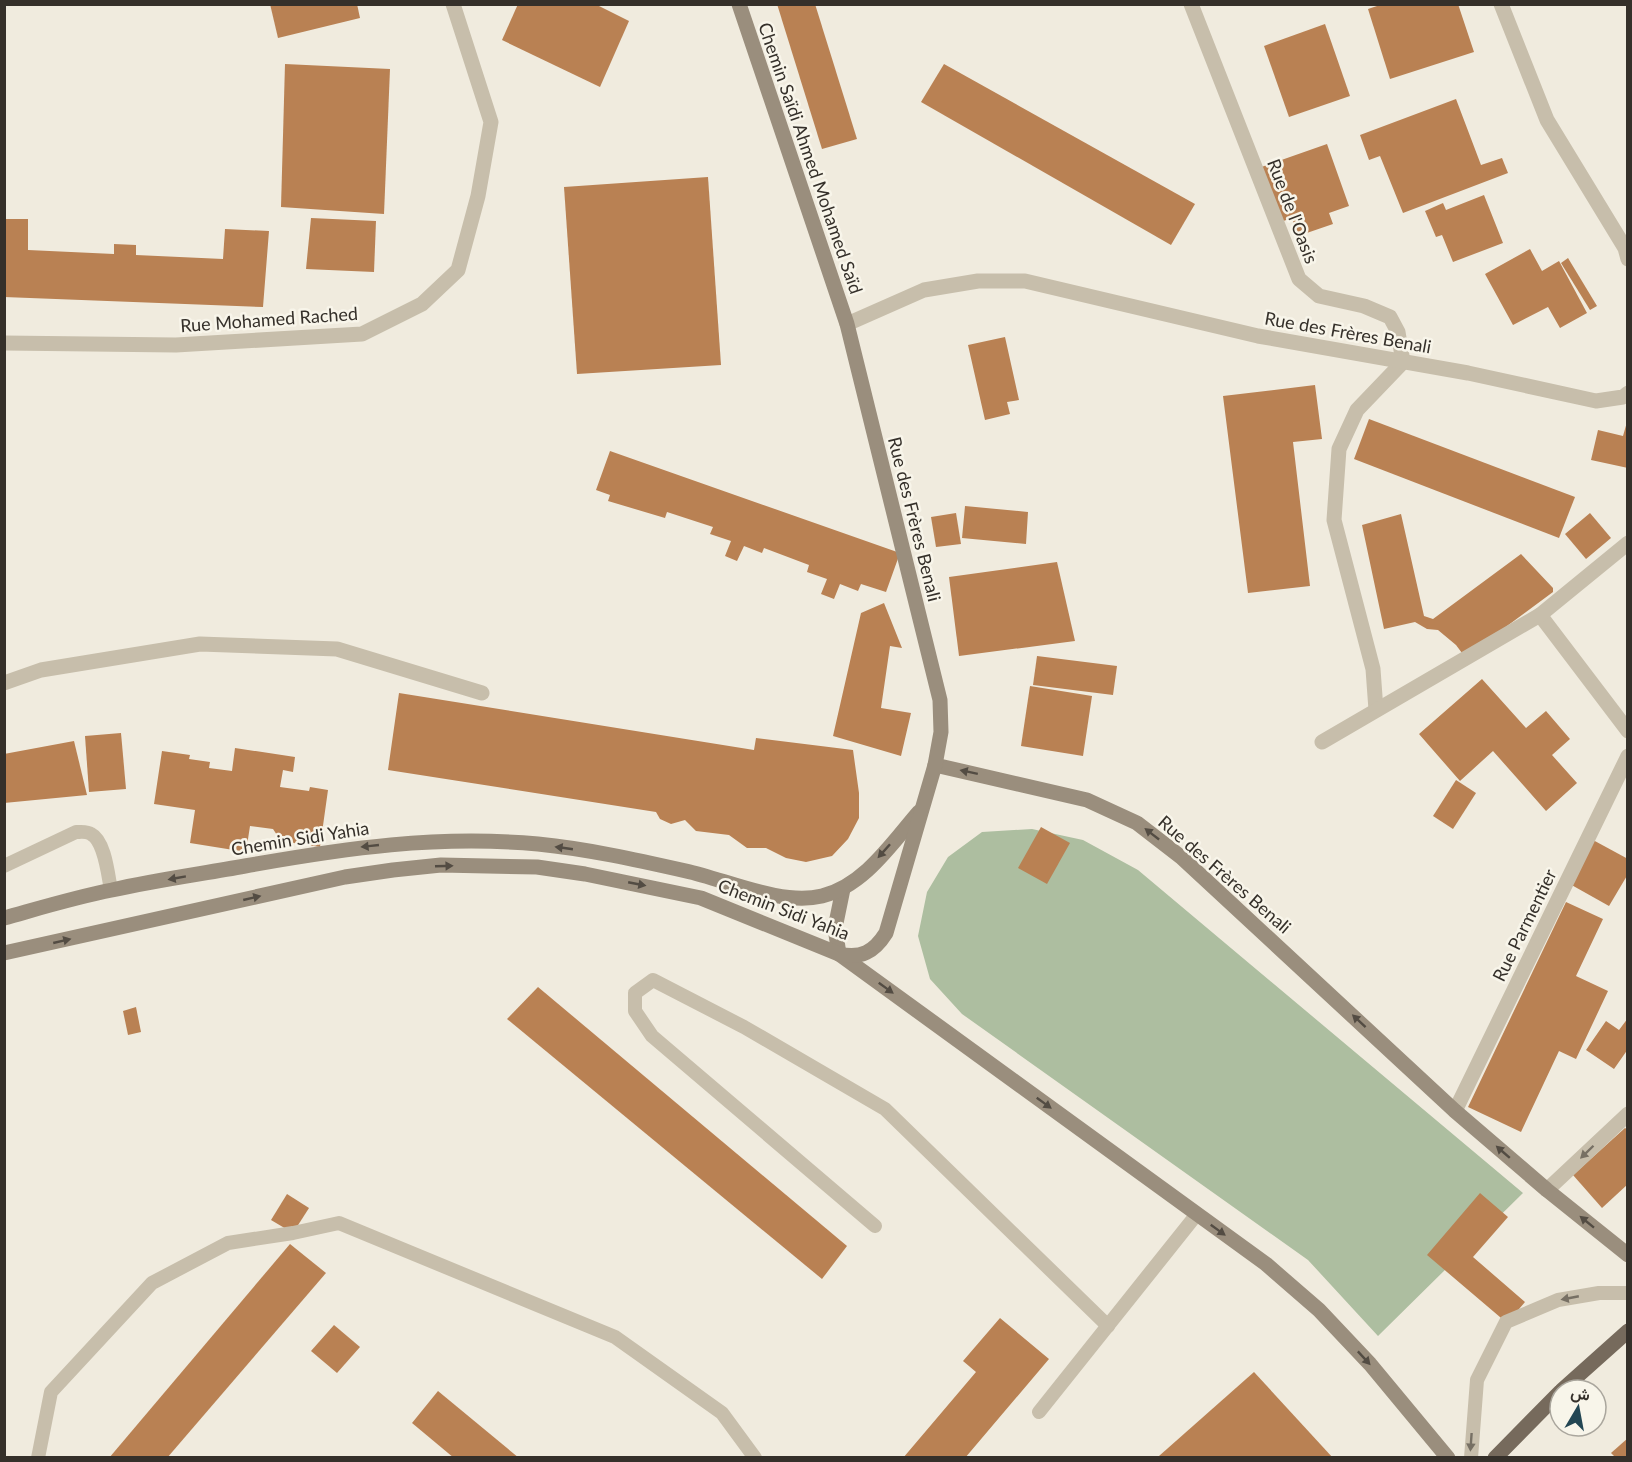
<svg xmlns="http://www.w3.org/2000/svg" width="1632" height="1462" viewBox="0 0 1632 1462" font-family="Lato,Vazirmatn,sans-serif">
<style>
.green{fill:#adbea0}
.building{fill:#b98153}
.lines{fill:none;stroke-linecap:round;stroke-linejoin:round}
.lane{stroke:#c7beab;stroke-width:14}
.street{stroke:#c7beab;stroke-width:15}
.secondary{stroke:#9a8e7d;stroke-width:15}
.primary{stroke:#766a5c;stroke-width:15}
.oneway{fill:#534c43}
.oneway2{fill:#777064}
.labels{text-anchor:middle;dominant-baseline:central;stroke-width:5;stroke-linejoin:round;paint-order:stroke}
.street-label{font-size:18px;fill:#35302a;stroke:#f8f5ea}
</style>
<rect width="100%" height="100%" fill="#f0ebde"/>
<path class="green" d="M 1032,829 L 1083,840 L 1138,870 L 1523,1193 L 1378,1336 L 1308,1260 L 962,1014 L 930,979 L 918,936 L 927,892 L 948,857 L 982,832 Z"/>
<g class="building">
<path d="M 270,4 L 357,4 L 360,18 L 278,38 Z"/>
<path d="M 518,4 L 595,4 L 629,21 L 600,87 L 502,40 Z"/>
<path d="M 777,4 L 815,4 L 857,139 L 822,149 Z"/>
<path d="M 1383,4 L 1458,4 L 1474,52 L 1390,79 L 1368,9 Z"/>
<path d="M 1325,24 L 1350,96 L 1289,117 L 1264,46 Z"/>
<path d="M 285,64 L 390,69 L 384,214 L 281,207 Z"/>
<path d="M 944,64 L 1195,204 L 1171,245 L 921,102 Z"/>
<path d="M 1456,99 L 1481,165 L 1502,158 L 1508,173 L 1403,213 L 1380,156 L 1369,160 L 1360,135 Z"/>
<path d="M 1327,144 L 1349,206 L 1329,213 L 1333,224 L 1298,236 L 1292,218 L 1272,225 L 1253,170 Z"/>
<path d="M 708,177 L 721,365 L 577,374 L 564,187 Z"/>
<path d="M 1484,195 L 1503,243 L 1453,262 L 1442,235 L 1436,237 L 1425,211 L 1443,203 L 1446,210 Z"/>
<path d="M 311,218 L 376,221 L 374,272 L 306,269 Z"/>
<path d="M 4,219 L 28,219 L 28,250 L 114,254 L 114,244 L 136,245 L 136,255 L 223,259 L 225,229 L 269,231 L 263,307 L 4,297 Z"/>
<path d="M 1530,249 L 1542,271 L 1559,261 L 1587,313 L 1560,328 L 1548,307 L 1513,325 L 1485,274 Z"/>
<path d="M 1568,258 L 1597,306 L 1590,310 L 1561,263 Z"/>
<path d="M 1005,337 L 1019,400 L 1007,402 L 1010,414 L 985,420 L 968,345 Z"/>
<path d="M 1315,385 L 1322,439 L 1293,442 L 1310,586 L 1248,593 L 1223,396 Z"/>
<path d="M 1369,419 L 1575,497 L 1559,538 L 1354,459 Z"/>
<path d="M 1627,422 L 1628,468 L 1591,460 L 1598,430 L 1623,436 Z"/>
<path d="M 610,451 L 900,553 L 886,592 L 861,584 L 858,591 L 840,584 L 834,599 L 821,594 L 827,579 L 807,572 L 809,565 L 764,548 L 762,553 L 744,546 L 737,561 L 725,556 L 731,541 L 710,534 L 713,527 L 667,512 L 665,518 L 608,501 L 610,495 L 596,490 Z"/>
<path d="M 965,506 L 1028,512 L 1026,544 L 962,538 Z"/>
<path d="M 956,513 L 961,544 L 936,547 L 931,517 Z"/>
<path d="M 1590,513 L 1611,538 L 1586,559 L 1565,534 Z"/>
<path d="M 1401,514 L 1424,616 L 1433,619 L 1521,554 L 1553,588 L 1553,592 L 1465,657 L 1456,645 L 1438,630 L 1427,629 L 1415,622 L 1384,629 L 1362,525 Z"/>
<path d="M 1057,562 L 1075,641 L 959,656 L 949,577 Z"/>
<path d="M 884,603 L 902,648 L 890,646 L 881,708 L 911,713 L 901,756 L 833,736 L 861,613 Z"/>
<path d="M 1037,656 L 1117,666 L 1113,695 L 1033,685 Z"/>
<path d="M 1482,679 L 1526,728 L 1546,711 L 1570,739 L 1552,755 L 1577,783 L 1546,811 L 1493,751 L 1460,781 L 1419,734 Z"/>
<path d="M 1030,686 L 1092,696 L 1083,756 L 1021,746 Z"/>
<path d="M 399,693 L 754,750 L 756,738 L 853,750 L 859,793 L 859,818 L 848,839 L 832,856 L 806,862 L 786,858 L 766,848 L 747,848 L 729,835 L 696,831 L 685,820 L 671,824 L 660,819 L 656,812 L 388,770 Z"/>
<path d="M 121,733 L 126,789 L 89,792 L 85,736 Z"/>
<path d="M 74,741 L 87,795 L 4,803 L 4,754 Z"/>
<path d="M 235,748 L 295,757 L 293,772 L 283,770 L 280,787 L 309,791 L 310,787 L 328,790 L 320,847 L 281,841 L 273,829 L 250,826 L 246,852 L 190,843 L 195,810 L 154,804 L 162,751 L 190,755 L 189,759 L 210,762 L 209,768 L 232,771 Z"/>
<path d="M 1456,780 L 1476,793 L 1453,829 L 1433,816 Z"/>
<path d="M 1041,827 L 1070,843 L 1047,884 L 1018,868 Z"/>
<path d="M 1593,840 L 1628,859 L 1628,874 L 1609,906 L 1568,883 Z"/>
<path d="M 1566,902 L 1603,919 L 1576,976 L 1608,991 L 1576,1059 L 1559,1051 L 1521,1132 L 1468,1107 Z"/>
<path d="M 538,987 L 847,1246 L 822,1279 L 507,1019 Z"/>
<path d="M 136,1007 L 141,1032 L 128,1035 L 123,1011 Z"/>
<path d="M 1628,1018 L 1628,1049 L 1614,1069 L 1586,1050 L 1606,1021 L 1619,1030 Z"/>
<path d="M 1625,1128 L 1628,1130 L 1628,1184 L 1602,1208 L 1573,1175 Z"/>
<path d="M 1480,1193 L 1508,1217 L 1473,1257 L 1525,1302 L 1507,1323 L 1427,1255 Z"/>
<path d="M 287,1194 L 309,1208 L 293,1233 L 271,1220 Z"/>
<path d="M 290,1244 L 326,1273 L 167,1458 L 109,1458 Z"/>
<path d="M 1000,1318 L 1049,1359 L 965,1458 L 903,1458 L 976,1372 L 963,1361 Z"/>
<path d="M 334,1325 L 360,1347 L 337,1373 L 311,1351 Z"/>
<path d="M 1254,1372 L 1333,1458 L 1160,1458 L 1159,1456 Z"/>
<path d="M 438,1391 L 519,1458 L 454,1458 L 412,1423 Z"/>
<path d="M 1628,1438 L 1628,1458 L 1616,1458 L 1611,1453 Z"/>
</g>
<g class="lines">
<g class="lane">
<path d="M 4,866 L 76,832 C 81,832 87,831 91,834 C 105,841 108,875 111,890"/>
<path d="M 875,1226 L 652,1036 L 635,1011 L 635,993 L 653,980 L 744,1027 L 885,1109 L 1108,1326"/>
<path d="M 1039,1412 L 1197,1214"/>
<path d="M 38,1458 L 51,1392 L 152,1283 L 228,1243 L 293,1233 L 339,1223 L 615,1337 L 722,1413 L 755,1458"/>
<path d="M 1471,1458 L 1477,1380 L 1506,1322 L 1558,1300 L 1599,1293 L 1628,1293"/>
</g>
<g class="street">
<path d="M 1191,4 L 1299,279 L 1319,296 L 1364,306 L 1390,317 L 1398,332 L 1403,362 L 1357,410 L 1339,449 L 1334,520 L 1373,669 L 1376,710"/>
<path d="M 1501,4 L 1547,120 L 1625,248 L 1628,259"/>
<path d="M 847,324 L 924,290 L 978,281 L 1025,281 L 1258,336 L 1468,373 L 1596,401 L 1623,397 L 1628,393"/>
<path d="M 4,343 L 176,345 L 362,334 L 422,304 L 458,270 L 478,196 L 491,122 L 453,4"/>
<path d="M 1540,615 L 1628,731"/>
<path d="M 4,683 L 41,670 L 200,644 L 337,649 L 482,693"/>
<path d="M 1322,742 L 1540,615 L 1628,543"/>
<path d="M 1455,1111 L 1628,756"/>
<path d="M 1547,1190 L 1628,1114"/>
</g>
<g class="secondary">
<path d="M 935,765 L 1087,800 L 1137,823 L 1181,857 L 1455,1111 L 1547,1190 L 1628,1255"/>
<path d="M 843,889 L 835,928 L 839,954 L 1266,1264 L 1319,1310 L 1370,1364 L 1448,1458"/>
<path d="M 4,918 C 40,908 76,897 112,890 C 156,880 201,874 245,866 C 346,848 436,835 538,844 C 588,849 637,860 686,871 C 727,880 781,906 822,896 C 864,886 892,843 919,812"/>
<path d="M 4,953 L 345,877 L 393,870 L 441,865 L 537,867 L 585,874 L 701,898 L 839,954 C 861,959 874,952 886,933 L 935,765 L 941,732 L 940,700 L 847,324 L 739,4"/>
</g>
<g class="primary">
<path d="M 1562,1390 L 1628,1331"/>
<path d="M 1495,1458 L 1560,1392"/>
</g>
</g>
<defs><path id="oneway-solid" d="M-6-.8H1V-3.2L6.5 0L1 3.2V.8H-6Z" transform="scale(1.5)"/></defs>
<g class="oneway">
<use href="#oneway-solid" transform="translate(969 772) rotate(-168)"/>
<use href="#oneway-solid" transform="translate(1152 834) rotate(-142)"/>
<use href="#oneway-solid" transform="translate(370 846) rotate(174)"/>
<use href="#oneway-solid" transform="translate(564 848) rotate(-172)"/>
<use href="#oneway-solid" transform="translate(884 851) rotate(132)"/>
<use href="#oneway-solid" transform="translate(444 866) rotate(-2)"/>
<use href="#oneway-solid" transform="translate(177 878) rotate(170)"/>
<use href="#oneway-solid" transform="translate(637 884) rotate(11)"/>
<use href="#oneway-solid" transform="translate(252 898) rotate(-13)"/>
<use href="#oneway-solid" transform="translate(62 941) rotate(-13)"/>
<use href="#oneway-solid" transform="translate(886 988) rotate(36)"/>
<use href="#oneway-solid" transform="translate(1359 1021) rotate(-137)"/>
<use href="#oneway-solid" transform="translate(1044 1103) rotate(36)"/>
<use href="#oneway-solid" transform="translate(1503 1152) rotate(-139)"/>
<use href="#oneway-solid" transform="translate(1587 1222) rotate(-141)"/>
<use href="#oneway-solid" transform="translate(1218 1230) rotate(36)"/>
<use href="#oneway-solid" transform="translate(1364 1358) rotate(47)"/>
</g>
<g class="oneway2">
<use href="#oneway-solid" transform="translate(1587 1152) rotate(136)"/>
<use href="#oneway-solid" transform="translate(1570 1298) rotate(169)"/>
<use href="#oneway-solid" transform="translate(1471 1442) rotate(94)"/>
</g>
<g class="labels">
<g class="street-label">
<text transform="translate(811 158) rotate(71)">Chemin Saïdi Ahmed Mohamed Saïd</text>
<text transform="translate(1293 211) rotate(69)">Rue de l'Oasis</text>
<text transform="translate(269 319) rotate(-4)">Rue Mohamed Rached</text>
<text transform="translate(1348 332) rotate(10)">Rue des Frères Benali</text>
<text transform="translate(915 519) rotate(76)">Rue des Frères Benali</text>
<text transform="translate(300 838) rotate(-9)">Chemin Sidi Yahia</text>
<text transform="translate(1225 874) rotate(41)">Rue des Frères Benali</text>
<text transform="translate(784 909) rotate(21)">Chemin Sidi Yahia</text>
<text transform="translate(1524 925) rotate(-64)">Rue Parmentier</text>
</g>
</g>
<rect width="1632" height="1462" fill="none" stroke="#35302a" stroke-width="12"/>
<g transform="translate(1578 1408) rotate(10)"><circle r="28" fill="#f8f5ea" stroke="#aaa69d" stroke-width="1.5"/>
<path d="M0-4.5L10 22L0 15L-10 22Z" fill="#234653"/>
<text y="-9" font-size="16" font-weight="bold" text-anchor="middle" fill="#35302a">ش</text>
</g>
</svg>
